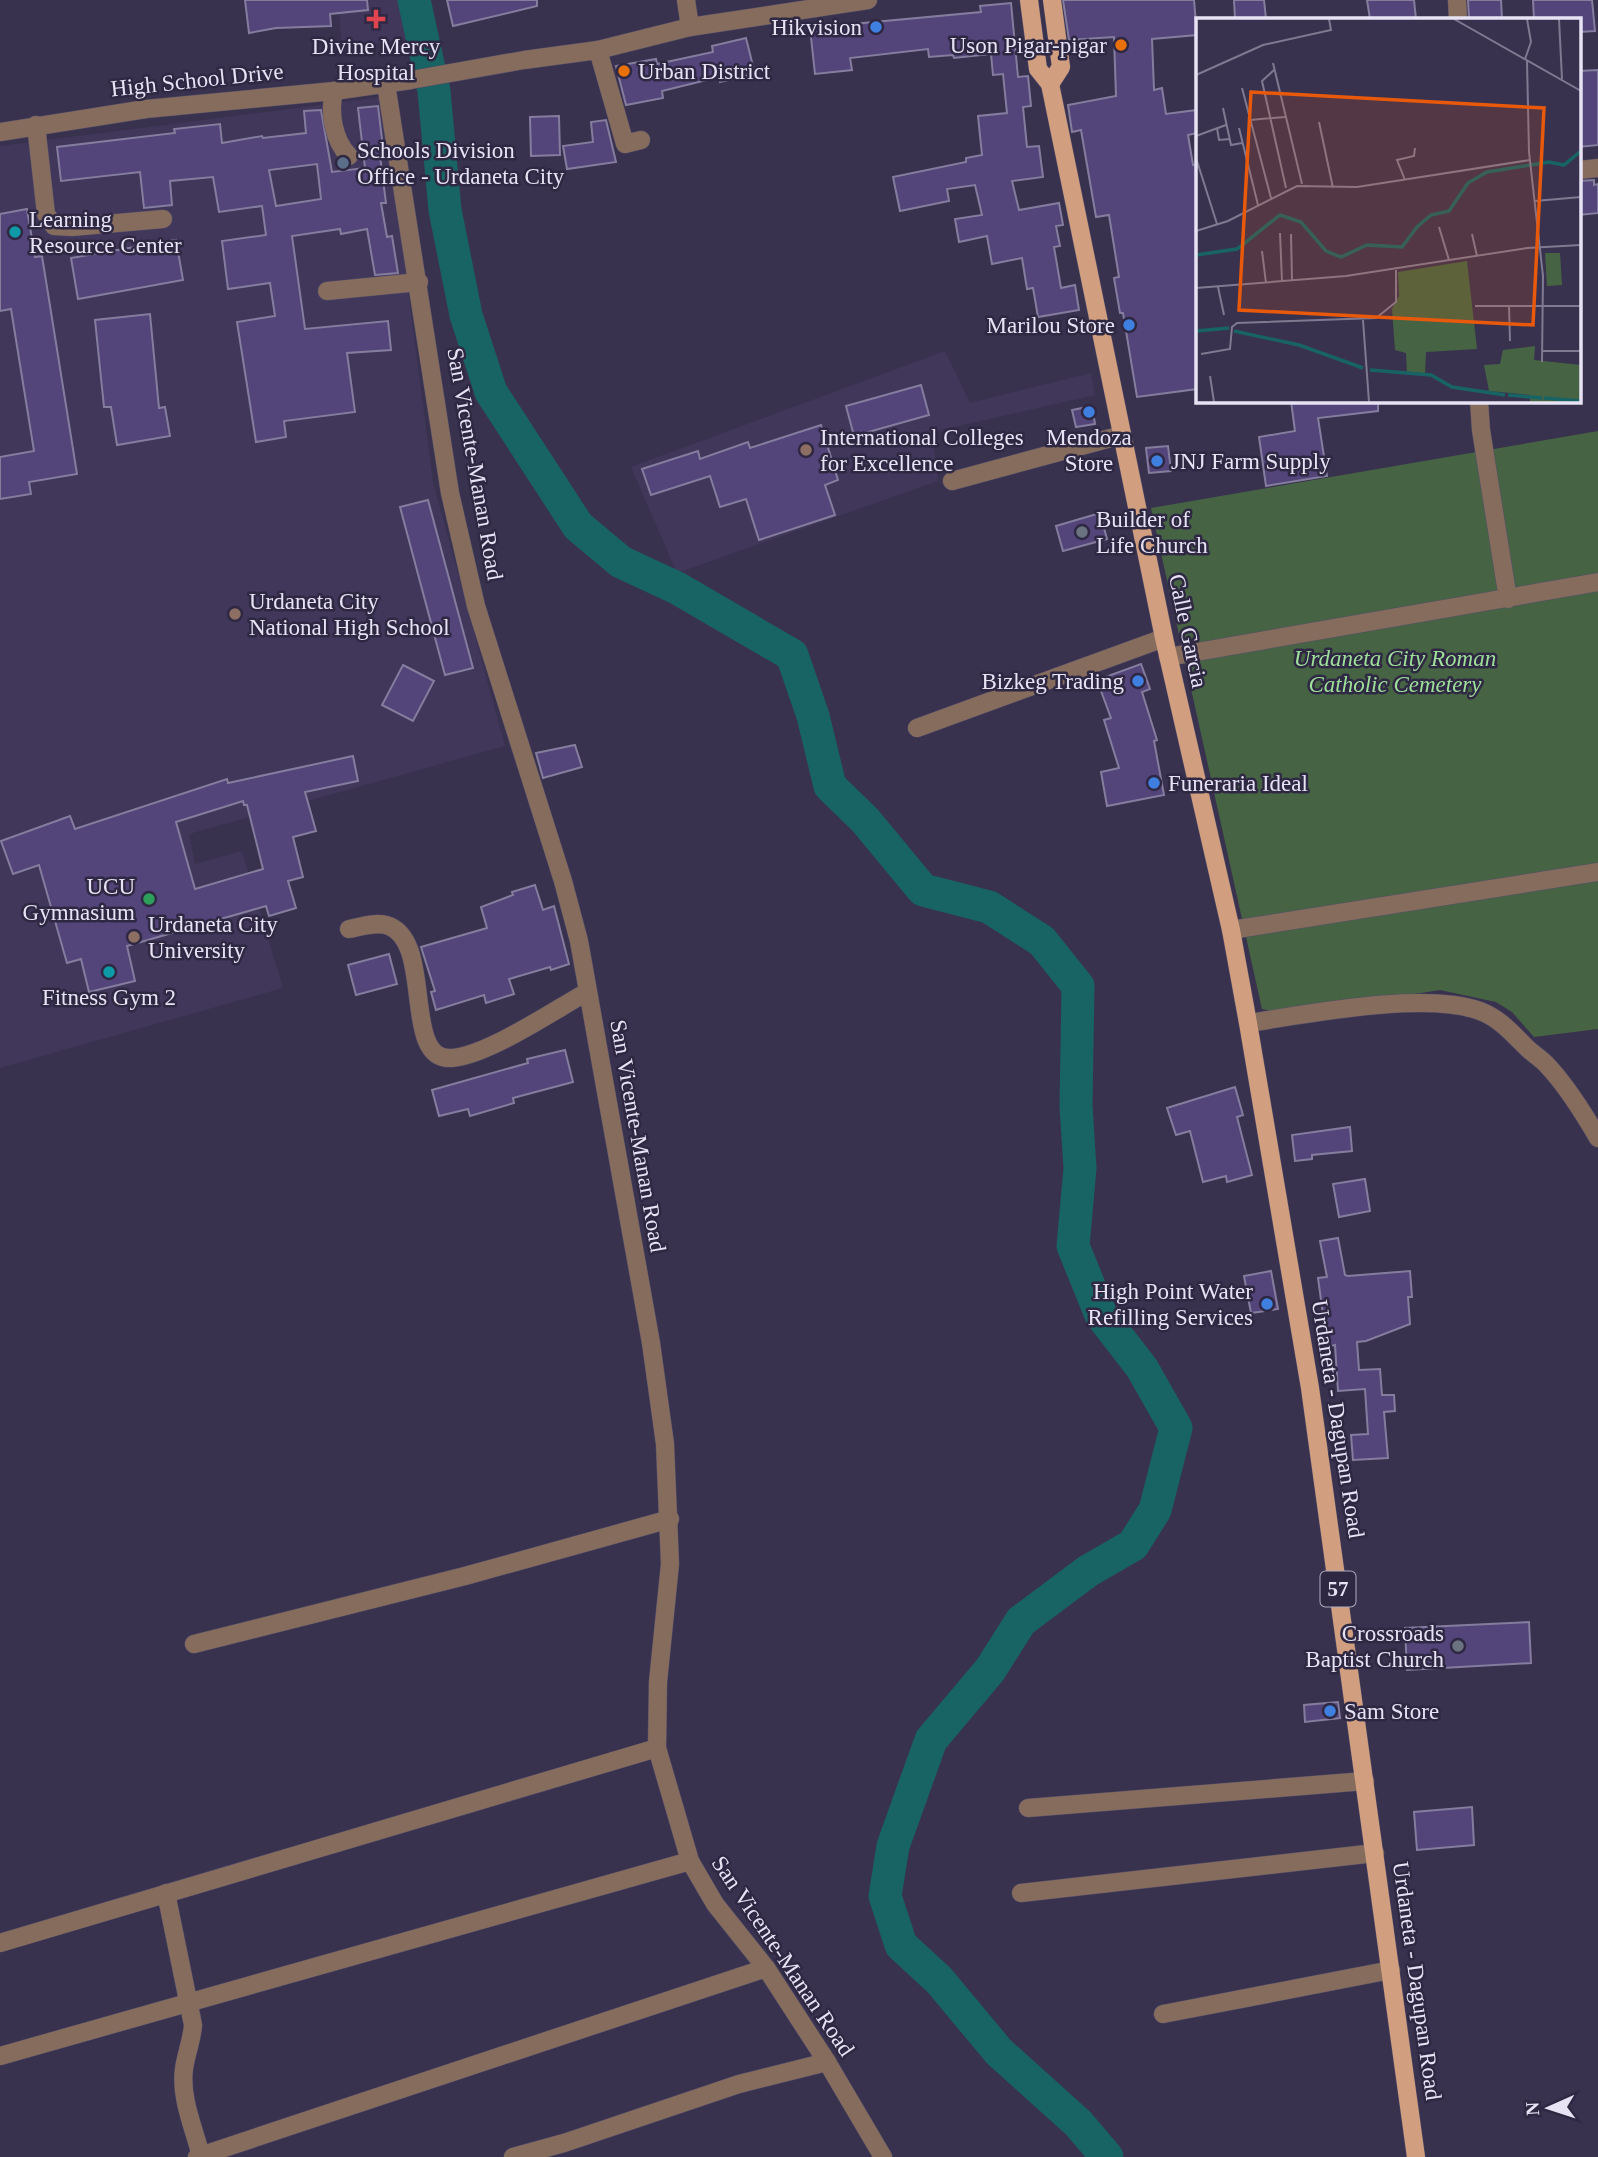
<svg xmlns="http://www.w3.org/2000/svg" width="1598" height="2157" viewBox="0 0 1598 2157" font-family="'Times New Roman',serif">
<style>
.built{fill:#40375a}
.green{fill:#466444}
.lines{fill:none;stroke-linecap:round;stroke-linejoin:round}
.river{stroke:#186364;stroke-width:33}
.building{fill:#534479;stroke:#847d9e;stroke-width:2;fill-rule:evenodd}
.minor-casing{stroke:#554e69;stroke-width:19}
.major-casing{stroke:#554e69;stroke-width:19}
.minor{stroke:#856c5d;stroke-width:18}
.major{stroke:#d19f7f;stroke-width:18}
.health-dot{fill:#e0444e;stroke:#2f2843;stroke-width:2.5}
.shop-dot{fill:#3f7fe0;stroke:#2f2843;stroke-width:2.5}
.food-dot{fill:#e8710a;stroke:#2f2843;stroke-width:2.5}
.service-dot{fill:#5c6f8a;stroke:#2f2843;stroke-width:2.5}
.culture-dot{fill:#0f9aa8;stroke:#2f2843;stroke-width:2.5}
.education-dot{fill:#8d6e63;stroke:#2f2843;stroke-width:2.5}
.worship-dot{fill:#6b7280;stroke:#2f2843;stroke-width:2.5}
.leisure-dot{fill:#2e9e5b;stroke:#2f2843;stroke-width:2.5}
.labels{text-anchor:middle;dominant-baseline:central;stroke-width:5;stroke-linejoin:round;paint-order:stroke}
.shield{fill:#2f2843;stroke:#b0abc0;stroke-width:2}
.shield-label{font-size:21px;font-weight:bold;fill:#e7e3f5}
.poi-label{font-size:23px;fill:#e7e3f5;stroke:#2f2843;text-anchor:start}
.street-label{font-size:23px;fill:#e7e3f5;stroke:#2f2843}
.park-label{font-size:23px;font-style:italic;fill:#9ee09a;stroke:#2f2843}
.inset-river{fill:none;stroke:#186364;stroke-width:3.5}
.inset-road{fill:none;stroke:#7f7991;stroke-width:2}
.view{fill:#e8590c;fill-opacity:0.15;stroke:#e8590c;stroke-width:3.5}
.inset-edge{fill:none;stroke:#e7e3f5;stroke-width:3.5}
</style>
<rect width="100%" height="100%" fill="#39324e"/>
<g class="built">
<path d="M 338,0 L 409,0 L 414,38 L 342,48 Z"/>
<path d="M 383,97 L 433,482 L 505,746 L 189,834 L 195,864 L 242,851 L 283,988 L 0,1068 L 0,146 Z"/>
<path d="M 945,351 L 970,403 L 1091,373 L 1095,395 L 932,432 L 938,481 L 677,573 L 631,467 Z"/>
</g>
<path class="green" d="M 1598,431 L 1598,1029 L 1534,1037 L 1512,1012 L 1496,1002 L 1440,990 L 1287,1014 L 1262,1009 L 1151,508 Z"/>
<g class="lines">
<path class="river" d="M 414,0 L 434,91 L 445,210 L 466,315 L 491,392 L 578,526 L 621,562 L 677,588 L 792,655 L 813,716 L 830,786 L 865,820 L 923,890 L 989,907 L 1042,941 L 1078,986 L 1076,1106 L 1080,1168 L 1073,1246 L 1101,1315 L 1142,1368 L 1176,1428 L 1155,1510 L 1133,1545 L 1088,1571 L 1021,1621 L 990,1670 L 931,1740 L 893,1846 L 885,1896 L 901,1945 L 939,1980 L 999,2052 L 1078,2123 L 1107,2157"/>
</g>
<g class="building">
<path d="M 245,0 L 367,0 L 368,10 L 330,14 L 331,26 L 276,28 L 249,33 Z"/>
<path d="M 447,0 L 537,0 L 537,6 L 453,26 Z"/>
<path d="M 1063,0 L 1194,0 L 1197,35 L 1152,39 L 1154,90 L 1162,88 L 1166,114 L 1197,110 L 1197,133 L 1188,135 L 1193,165 L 1197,164 L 1197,389 L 1137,397 L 1123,313 L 1120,313 L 1114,278 L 1119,277 L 1109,215 L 1096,217 L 1081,130 L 1072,132 L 1068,105 L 1116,96 L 1114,37 L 1069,40 Z"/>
<path d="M 1234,0 L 1264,0 L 1266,19 L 1235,19 Z"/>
<path d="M 1367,0 L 1414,0 L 1416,19 L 1370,19 Z"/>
<path d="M 1468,0 L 1501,0 L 1502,19 L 1469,19 Z"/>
<path d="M 1533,0 L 1592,0 L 1595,31 L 1579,32 L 1579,19 L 1534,19 Z"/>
<path d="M 1011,3 L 1018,77 L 1028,76 L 1031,106 L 1023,107 L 1027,147 L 1039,146 L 1043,177 L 1012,181 L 1019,210 L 1059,203 L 1063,225 L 1056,226 L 1060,246 L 1054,247 L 1061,288 L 1075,285 L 1079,310 L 1038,317 L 1033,288 L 1027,289 L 1022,258 L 992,264 L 987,236 L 959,242 L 955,219 L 982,215 L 975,185 L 947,189 L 949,201 L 900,211 L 893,177 L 966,162 L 966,158 L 982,155 L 978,116 L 1007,113 L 1003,74 L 993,75 L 991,54 L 954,58 L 953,55 L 929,57 L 928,49 L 850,58 L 852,70 L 815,74 L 810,28 L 981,12 L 980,6 Z"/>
<path d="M 746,38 L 755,74 L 720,82 L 719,77 L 662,91 L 663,98 L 626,105 L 616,66 L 656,59 L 657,64 L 713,52 L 712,46 Z"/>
<path d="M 1598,70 L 1598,145 L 1579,147 L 1579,71 Z"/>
<path d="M 378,106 L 384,156 L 380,156 L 386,203 L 381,203 L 387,237 L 392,236 L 398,273 L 375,275 L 367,229 L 341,234 L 340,229 L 292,236 L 305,329 L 388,321 L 391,350 L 347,353 L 355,412 L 284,421 L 286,437 L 256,442 L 237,322 L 275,316 L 270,283 L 228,289 L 222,241 L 266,235 L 262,206 L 219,212 L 213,177 L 170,181 L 172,205 L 144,208 L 140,172 L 61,181 L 57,147 L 175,133 L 174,129 L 220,124 L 222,143 L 262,136 L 263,138 L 306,133 L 304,111 L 321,110 L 332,172 L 365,168 L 358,108 ZM 317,164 L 321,199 L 276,206 L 269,170 Z"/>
<path d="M 559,116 L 560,155 L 531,156 L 530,117 Z"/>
<path d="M 606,120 L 616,162 L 567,169 L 563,146 L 593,142 L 591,122 Z"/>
<path d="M 1594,180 L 1594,185 L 1598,184 L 1598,213 L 1579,215 L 1579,181 Z"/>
<path d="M 27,209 L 35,257 L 42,256 L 77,474 L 29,482 L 31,494 L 0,499 L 0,457 L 34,451 L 11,309 L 0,311 L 0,214 Z"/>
<path d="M 176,240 L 183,280 L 78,299 L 71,258 Z"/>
<path d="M 150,314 L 159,408 L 165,407 L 170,436 L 117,445 L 111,407 L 104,407 L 95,320 Z"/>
<path d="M 921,385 L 929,415 L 854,436 L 846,406 Z"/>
<path d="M 1291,401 L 1378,401 L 1378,411 L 1318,418 L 1327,476 L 1266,486 L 1259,437 L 1295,431 Z"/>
<path d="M 1092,406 L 1095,424 L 1076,427 L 1072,410 Z"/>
<path d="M 821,425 L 838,480 L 825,485 L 835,515 L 759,540 L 746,499 L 720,507 L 710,476 L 651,495 L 642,469 L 698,451 L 700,459 L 748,442 L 750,448 Z"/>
<path d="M 1168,446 L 1171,471 L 1149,473 L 1146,448 Z"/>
<path d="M 428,500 L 473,668 L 445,675 L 400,507 Z"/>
<path d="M 1100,513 L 1107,539 L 1063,551 L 1056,526 Z"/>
<path d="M 1141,664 L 1150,689 L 1142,692 L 1157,740 L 1154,741 L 1164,795 L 1107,806 L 1101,772 L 1119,768 L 1104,720 L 1111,718 L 1097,680 Z"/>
<path d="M 403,665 L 434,681 L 413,721 L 382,705 Z"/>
<path d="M 575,745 L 582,767 L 543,778 L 536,753 Z"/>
<path d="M 353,756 L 358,781 L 305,792 L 316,831 L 293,837 L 303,877 L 288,881 L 296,908 L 269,916 L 266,906 L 127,946 L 135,981 L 89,992 L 81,959 L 67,963 L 39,865 L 13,874 L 1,841 L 70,816 L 75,829 L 227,779 L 228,783 ZM 243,801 L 244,805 L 247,805 L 263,869 L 195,889 L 176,822 Z"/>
<path d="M 535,885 L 543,910 L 554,906 L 569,964 L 551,970 L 550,967 L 509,979 L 514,994 L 486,1003 L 484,995 L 436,1010 L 431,992 L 435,991 L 421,947 L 487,928 L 481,907 L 513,895 L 512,892 Z"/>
<path d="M 389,954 L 397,984 L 356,995 L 348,965 Z"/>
<path d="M 565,1050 L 573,1082 L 513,1098 L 514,1103 L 470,1116 L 468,1109 L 439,1116 L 432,1090 L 528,1063 L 527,1059 Z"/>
<path d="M 1235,1087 L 1243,1115 L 1237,1117 L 1252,1175 L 1227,1182 L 1226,1176 L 1203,1182 L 1190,1131 L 1176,1135 L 1167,1108 Z"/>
<path d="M 1350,1127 L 1352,1151 L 1312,1155 L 1312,1159 L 1295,1161 L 1292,1135 Z"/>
<path d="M 1365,1179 L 1370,1211 L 1339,1217 L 1333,1184 Z"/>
<path d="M 1338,1238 L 1345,1275 L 1348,1276 L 1410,1271 L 1412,1297 L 1408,1297 L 1410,1324 L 1366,1341 L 1357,1342 L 1359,1370 L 1380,1369 L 1382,1395 L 1394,1395 L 1395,1411 L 1384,1412 L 1388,1458 L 1353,1460 L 1351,1435 L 1368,1434 L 1365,1389 L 1338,1391 L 1335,1345 L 1330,1346 L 1327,1321 L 1324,1322 L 1318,1278 L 1327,1277 L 1320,1241 Z"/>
<path d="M 1271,1271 L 1278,1309 L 1251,1313 L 1244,1276 Z"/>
<path d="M 1529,1622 L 1531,1663 L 1407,1670 L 1405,1628 Z"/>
<path d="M 1338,1702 L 1340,1718 L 1305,1722 L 1304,1705 Z"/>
<path d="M 1472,1807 L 1474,1845 L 1417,1850 L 1414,1812 Z"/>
</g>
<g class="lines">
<g class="minor-casing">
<g id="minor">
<path d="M 686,0 L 690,27"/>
<path d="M 1457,0 L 1458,19"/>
<path d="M 598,50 L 625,144 L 641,140"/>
<path d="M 386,84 L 450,493 L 476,606 L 563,881 L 579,941 L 651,1343 L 665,1444 L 670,1564 L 658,1682 L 657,1748 L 690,1861 L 715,1904 L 766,1968 L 827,2062 L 883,2157"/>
<path d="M 334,91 C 329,112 333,140 349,156"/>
<path d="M 36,125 L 46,214 L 54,226 L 72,227 L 163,219"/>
<path d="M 0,132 L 146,109 L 334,91 L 411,80 L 524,60 L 598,50 L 690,27 L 868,0"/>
<path d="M 1579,170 L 1598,168"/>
<path d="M 327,291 L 419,282"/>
<path d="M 1479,401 L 1481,430 L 1508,599"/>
<path d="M 952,481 L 1122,435"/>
<path d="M 1168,657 L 1598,582"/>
<path d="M 917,728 L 1164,638"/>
<path d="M 349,929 C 360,927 374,922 386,925 C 436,939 400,1062 452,1058 C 488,1055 553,1011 587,992"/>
<path d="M 1231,930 L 1598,872"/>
<path d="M 1248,1023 C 1309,1014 1424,991 1480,1011 C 1499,1018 1512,1033 1526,1047 C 1532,1053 1540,1058 1546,1064 C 1567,1086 1583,1112 1598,1138"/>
<path d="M 194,1644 L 465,1576 L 670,1519"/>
<path d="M 1028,1808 L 1365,1781"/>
<path d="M 166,1893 L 193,2025 C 192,2040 186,2054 184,2069 C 180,2098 194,2128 201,2156"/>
<path d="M 1021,1893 L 1375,1853"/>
<path d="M 0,1943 L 657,1748"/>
<path d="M 1163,2014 L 1391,1970"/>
<path d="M 0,2056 L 690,1861"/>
<path d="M 197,2157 L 766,1968"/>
<path d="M 513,2157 L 564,2143 L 739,2084 L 827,2062"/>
</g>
</g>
<g class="major-casing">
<g id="major">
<path d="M 1029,0 L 1038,69 L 1050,84 L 1164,638 L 1231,930 L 1248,1023 L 1310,1388 L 1416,2157"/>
<path d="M 1050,84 L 1061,67 L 1052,0"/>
</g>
</g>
<use href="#minor" class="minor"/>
<use href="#major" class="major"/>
</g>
<path class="health-dot" d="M372.5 8.5h7v7h7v7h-7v7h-7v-7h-7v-7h7z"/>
<g class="shop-dot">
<circle cx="876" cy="27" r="7"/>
<circle cx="1129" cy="325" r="7"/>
<circle cx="1089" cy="412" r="7"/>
<circle cx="1157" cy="461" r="7"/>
<circle cx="1138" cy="681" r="7"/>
<circle cx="1154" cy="783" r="7"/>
<circle cx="1267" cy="1304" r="7"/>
<circle cx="1330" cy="1711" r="7"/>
</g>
<g class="food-dot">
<circle cx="1121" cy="45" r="7"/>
<circle cx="624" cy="71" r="7"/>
</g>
<circle class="service-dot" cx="343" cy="163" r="7"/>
<g class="culture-dot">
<circle cx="15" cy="232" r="7"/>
<circle cx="109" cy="972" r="7"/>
</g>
<g class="education-dot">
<circle cx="806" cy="450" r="7"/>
<circle cx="235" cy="614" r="7"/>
<circle cx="134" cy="937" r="7"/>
</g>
<g class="worship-dot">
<circle cx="1082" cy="532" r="7"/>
<circle cx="1458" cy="1646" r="7"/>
</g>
<circle class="leisure-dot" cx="149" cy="899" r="7"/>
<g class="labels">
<rect class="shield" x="1320.5" y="1571.5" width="35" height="35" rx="5"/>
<g class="shield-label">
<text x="1338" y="1589">57</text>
</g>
<g class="poi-label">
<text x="862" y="27" text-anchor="end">Hikvision</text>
<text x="1107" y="45" text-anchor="end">Uson Pigar-pigar</text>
<text x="376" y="46" text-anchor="middle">Divine Mercy<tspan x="376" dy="26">Hospital</tspan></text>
<text x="638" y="71">Urban District</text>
<text x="357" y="150">Schools Division<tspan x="357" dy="26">Office - Urdaneta City</tspan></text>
<text x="29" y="219">Learning<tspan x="29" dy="26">Resource Center</tspan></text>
<text x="1115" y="325" text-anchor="end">Marilou Store</text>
<text x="820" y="437">International Colleges<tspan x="820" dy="26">for Excellence</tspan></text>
<text x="1089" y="437" text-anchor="middle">Mendoza<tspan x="1089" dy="26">Store</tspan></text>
<text x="1171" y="461">JNJ Farm Supply</text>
<text x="1096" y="519">Builder of<tspan x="1096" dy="26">Life Church</tspan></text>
<text x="249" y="601">Urdaneta City<tspan x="249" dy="26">National High School</tspan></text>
<text x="1124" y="681" text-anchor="end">Bizkeg Trading</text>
<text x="1168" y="783">Funeraria Ideal</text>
<text x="135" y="886" text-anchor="end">UCU<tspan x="135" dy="26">Gymnasium</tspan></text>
<text x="148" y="924">Urdaneta City<tspan x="148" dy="26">University</tspan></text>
<text x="109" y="997" text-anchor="middle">Fitness Gym 2</text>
<text x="1253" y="1291" text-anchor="end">High Point Water<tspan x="1253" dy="26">Refilling Services</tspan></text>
<text x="1444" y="1633" text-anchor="end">Crossroads<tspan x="1444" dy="26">Baptist Church</tspan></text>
<text x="1344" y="1711">Sam Store</text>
</g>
<g class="street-label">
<text transform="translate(197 80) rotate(-6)">High School Drive</text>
<text transform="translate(475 464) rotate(80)">San Vicente-Manan Road</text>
<text transform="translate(1188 631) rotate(78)">Calle Garcia</text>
<text transform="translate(638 1136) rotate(80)">San Vicente-Manan Road</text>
<text transform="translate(1338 1419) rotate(81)">Urdaneta - Dagupan Road</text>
<text transform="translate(783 1956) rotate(56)">San Vicente-Manan Road</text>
<text transform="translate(1417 1981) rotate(82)">Urdaneta - Dagupan Road</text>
</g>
<g class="park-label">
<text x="1395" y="658">Urdaneta City Roman<tspan x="1395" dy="26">Catholic Cemetery</tspan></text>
</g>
</g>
<g transform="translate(1196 18)">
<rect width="385" height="385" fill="#39324e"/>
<path d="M 349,235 L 364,235 L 366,267 L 351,268 ZM 271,243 L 281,331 L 230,334 L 229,356 L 211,356 L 210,335 L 199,332 L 196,291 L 203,278 L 202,254 ZM 339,328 L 338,342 L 385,347 L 385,384 L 334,384 L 334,377 L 293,373 L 288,347 L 304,346 L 307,332 Z" fill="#466444"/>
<path class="inset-river" d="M 0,237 L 41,231 L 84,197 L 105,204 L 130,233 L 145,239 L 171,227 L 206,229 L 221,209 L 235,197 L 253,193 L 272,165 L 291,154 L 353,144 L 368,147 L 385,133M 0,313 L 33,310M 38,313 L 103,327 L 167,350M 174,352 L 235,357 L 256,369 L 309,377M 312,377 L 346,380M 348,380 L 385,383"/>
<path class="inset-road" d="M 258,1 L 385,73M 363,1 L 366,61M 329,41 L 335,24 L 331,1M 331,43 L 333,134 L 347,258 L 346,344M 77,45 L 106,166M 78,52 L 66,63 L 90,170M 0,57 L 67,27 L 135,12 L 133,1M 46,70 L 75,180M 27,90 L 35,127 L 46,125M 54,102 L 89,99M 123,104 L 137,170M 21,110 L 23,122 L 34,121M 43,110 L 62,187M 0,118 L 30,107M 0,140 L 21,206M 209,162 L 201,142 L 218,138 L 219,130M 339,183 L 385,179M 243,209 L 253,242M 0,213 L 32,203 L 101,168 L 161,169 L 334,142M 84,215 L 86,263M 95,216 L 96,263M 276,216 L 281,238M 66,233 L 70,265M 22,269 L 28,297M 0,270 L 150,258 L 331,230 L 385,227M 279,288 L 385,288M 313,288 L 314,323M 167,302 L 173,384M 347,333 L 385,333M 5,336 L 34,331 L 36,309 L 41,305 L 180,300 L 200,284 L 200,252M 14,358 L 18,384"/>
<path class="view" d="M 55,74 L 348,90 L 337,307 L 43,292 Z"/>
<rect width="385" height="385" class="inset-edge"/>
</g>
<g transform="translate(1549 2108) rotate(267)" stroke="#2f2843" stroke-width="5" paint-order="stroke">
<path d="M0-5L12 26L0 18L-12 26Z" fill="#e7e3f5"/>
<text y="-10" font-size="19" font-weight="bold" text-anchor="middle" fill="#e7e3f5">N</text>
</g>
</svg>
